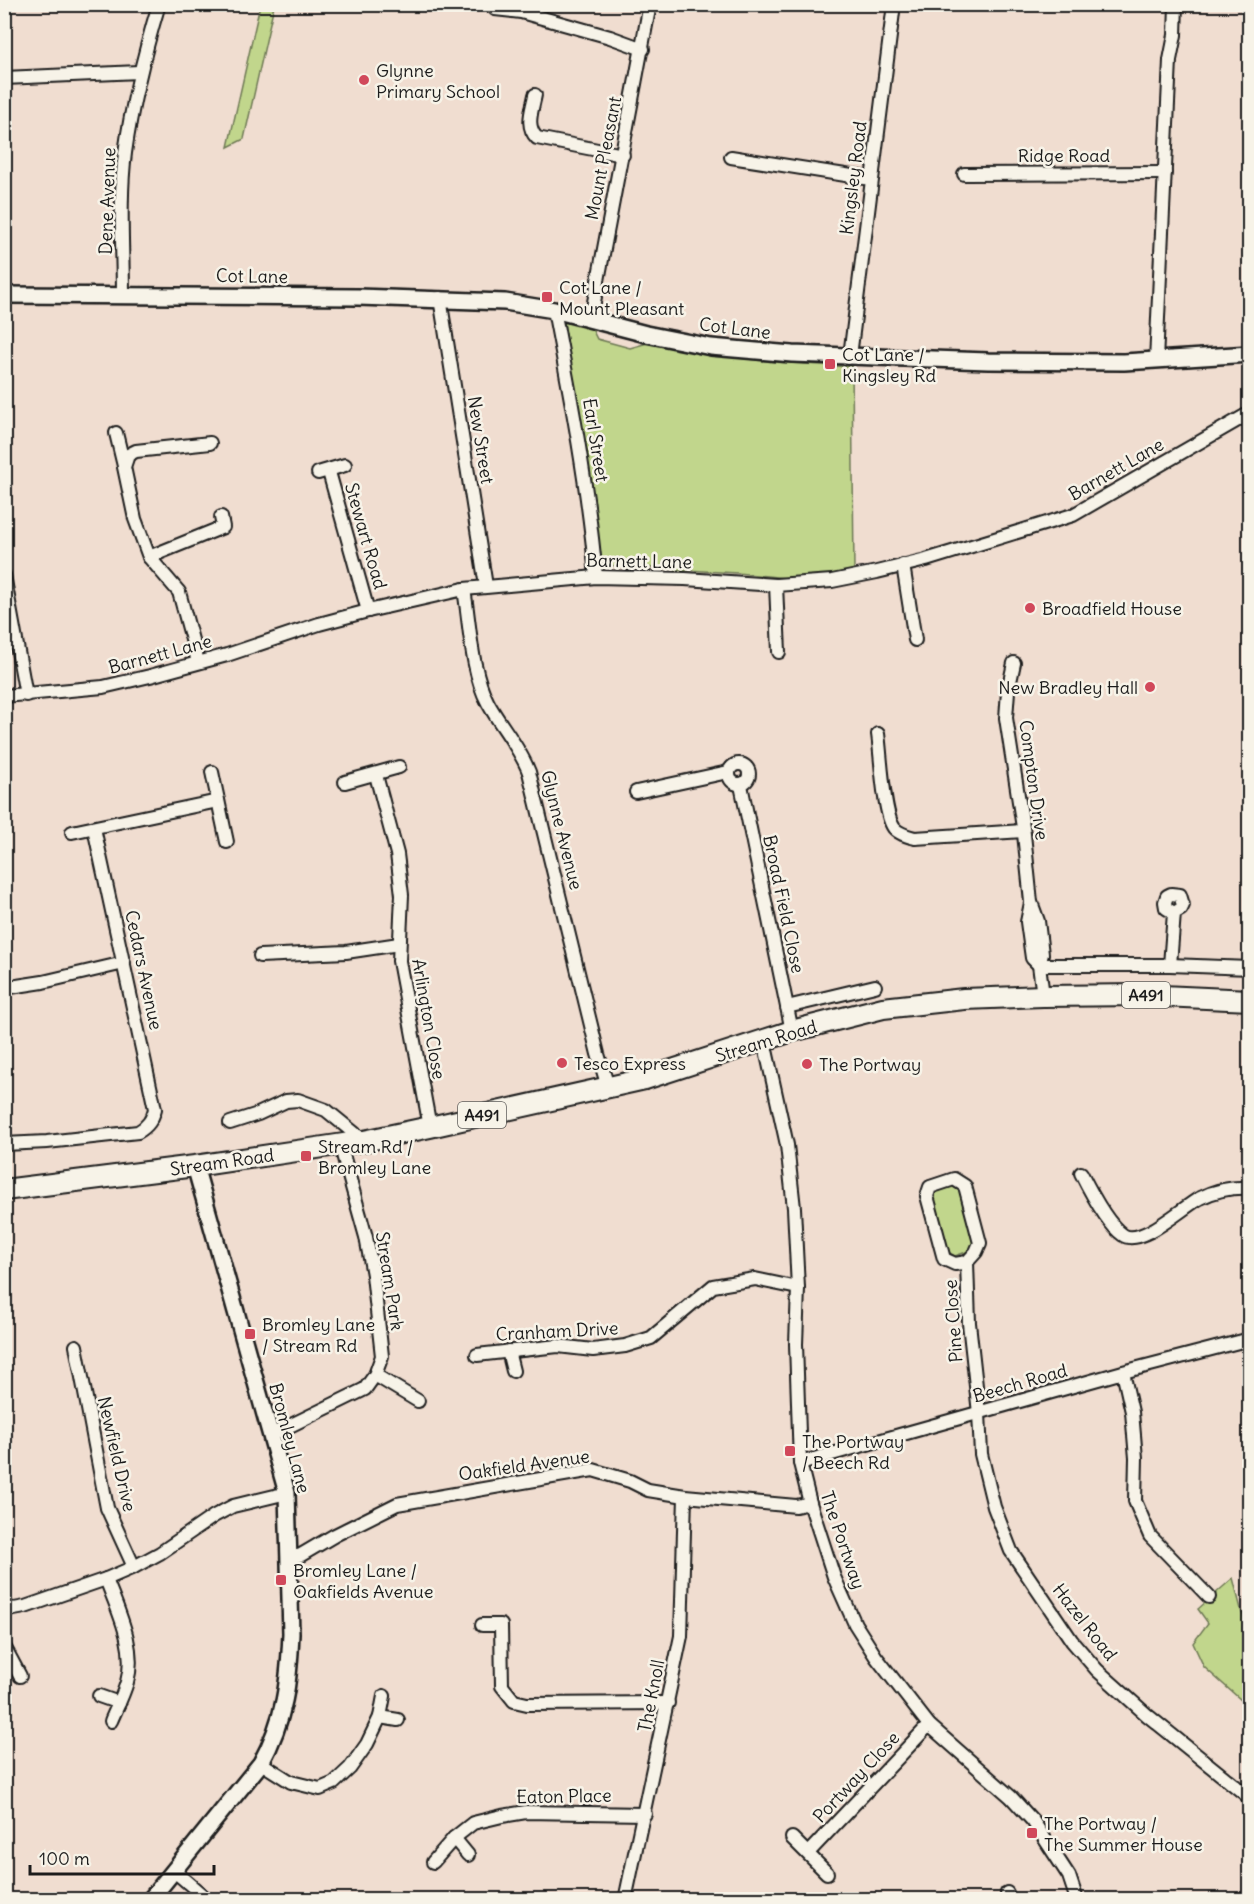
<svg xmlns="http://www.w3.org/2000/svg" width="1254" height="1904" viewBox="0 0 1254 1904" font-family="Delius,sans-serif">
<style>
.green{fill:#c1d68c;stroke:#6e7954;stroke-width:1.5}
.lines{fill:none;stroke-linecap:round;stroke-linejoin:round}
.minor-casing{stroke:#1c1c1c;stroke-width:16}
.tertiary-casing{stroke:#1c1c1c;stroke-width:20}
.trunk-casing{stroke:#1c1c1c;stroke-width:24}
.minor{stroke:#f7f3e8;stroke-width:12}
.tertiary{stroke:#f7f3e8;stroke-width:15}
.trunk{stroke:#f7f3e8;stroke-width:20}
.poi-dot{fill:#d1495b;stroke:#f7f3e8;stroke-width:2}
.labels{text-anchor:middle;dominant-baseline:central;stroke-width:5;stroke-linejoin:round;paint-order:stroke}
.shield{fill:#f7f3e8;stroke:#5e5c59;stroke-width:1.5}
.shield-label{font-size:16px;font-weight:bold;fill:#1c1c1c}
.poi-label{font-size:18px;fill:#1c1c1c;stroke:#f7f3e8;text-anchor:start}
.street-label{font-size:18px;fill:#1c1c1c;stroke:#f7f3e8}
</style>
<rect width="100%" height="100%" fill="#f0ddd0"/>
<filter id="ink" filterUnits="userSpaceOnUse"><feTurbulence type="fractalNoise" baseFrequency=".0167" numOctaves="2"/><feDisplacementMap in="SourceGraphic" scale="12" xChannelSelector="R" yChannelSelector="G"/><feConvolveMatrix kernelMatrix="1 2 1 2 8 2 1 2 1" color-interpolation-filters="sRGB"/></filter>
<g filter="url(#ink)">
<g class="green">
<path d="M 260,5 L 274,5 L 244,139 L 228,147 Z"/>
<path d="M 564,321 L 591,327 L 597,339 L 630,348 L 651,342 L 712,355 L 774,362 L 852,367 L 854,572 L 796,579 L 737,573 L 602,565 Z"/>
<path d="M 955,1185 L 960,1189 L 976,1245 L 972,1250 L 955,1256 L 948,1252 L 932,1195 L 934,1192 Z"/>
<path d="M 1233,1578 L 1242,1613 L 1249,1628 L 1249,1707 L 1204,1667 L 1193,1643 L 1208,1623 L 1198,1609 Z"/>
</g>
<g class="lines">
<g class="minor-casing">
<g id="minor">
<path d="M 495,9 L 521,12 L 610,37 L 643,49"/>
<path d="M 4,78 L 139,72"/>
<path d="M 535,95 C 532,111 525,126 537,138 L 623,155"/>
<path d="M 731,157 L 871,179"/>
<path d="M 964,174 L 1165,173"/>
<path d="M 123,296 C 123,249 119,200 125,153 C 132,102 144,54 159,4"/>
<path d="M 440,298 L 486,586"/>
<path d="M 554,310 C 571,398 588,487 596,577"/>
<path d="M 591,318 L 650,4"/>
<path d="M 850,356 L 894,4"/>
<path d="M 1156,361 L 1170,60 L 1175,35 L 1176,4"/>
<path d="M 116,433 L 124,466"/>
<path d="M 329,472 L 368,611"/>
<path d="M 318,473 L 345,465"/>
<path d="M 149,557 L 223,527 L 221,517"/>
<path d="M 903,565 L 915,640"/>
<path d="M 4,575 L 26,695"/>
<path d="M 776,585 L 779,652"/>
<path d="M 464,589 C 470,625 471,671 488,703 C 501,727 519,746 529,772 L 598,1054 L 608,1087"/>
<path d="M 198,662 L 179,592 L 149,557 L 135,519 L 124,467 L 128,455 L 136,451 L 210,443"/>
<path d="M 1014,663 L 1008,691 L 1006,718 L 1024,834 L 1031,902 L 1038,921 L 1042,954 L 1039,965 L 1043,996"/>
<path d="M 4,696 L 103,687 L 150,676 L 227,655 L 319,624 L 368,611 L 464,589 L 596,577 L 685,579 L 776,585 L 832,581 L 877,572 L 926,560 L 1073,515 L 1250,413"/>
<path d="M 878,734 C 881,754 883,813 894,828 C 899,834 908,836 915,838 L 1023,831"/>
<circle cx="739" cy="774" r="10"/>
<path d="M 212,772 L 227,842"/>
<path d="M 376,775 L 397,854 L 402,895 L 399,961 L 430,1127"/>
<path d="M 345,782 L 399,767"/>
<path d="M 741,785 L 792,1031"/>
<path d="M 636,792 L 728,772"/>
<path d="M 72,832 L 218,801"/>
<path d="M 1031,903 L 1027,922 L 1032,958 L 1039,965"/>
<path d="M 260,956 L 346,952 L 399,944"/>
<path d="M 1039,965 L 1170,965 L 1250,968"/>
<path d="M 1170,965 L 1174,913 L 1181,909 L 1183,905 L 1180,895 L 1171,894 L 1167,896 L 1165,902 L 1166,908 L 1174,913"/>
<path d="M 4,988 L 43,982 L 124,963"/>
<path d="M 787,1007 L 875,986"/>
<path d="M 764,1041 L 787,1145 L 794,1208 L 798,1288 L 796,1344 L 800,1463 L 810,1503 L 834,1577 L 855,1624 L 876,1657 L 929,1725 L 1011,1797 L 1033,1821 L 1069,1876 L 1077,1900"/>
<path d="M 230,1123 L 258,1114 L 286,1101 L 298,1100 L 326,1110 L 364,1141"/>
<path d="M 4,1144 L 47,1142 L 138,1132 C 148,1126 152,1120 155,1109 L 94,828"/>
<path d="M 1081,1173 C 1090,1191 1107,1224 1123,1235 C 1141,1247 1183,1207 1200,1198 C 1216,1190 1232,1187 1250,1188"/>
<path d="M 967,1262 L 955,1264 L 944,1259 L 927,1196 L 930,1187 L 954,1179 L 965,1186 L 980,1243 L 976,1252 L 967,1262 L 969,1323 L 979,1413 L 981,1454 L 994,1507 L 1011,1551 L 1072,1641 L 1097,1670 L 1147,1715 L 1250,1798"/>
<path d="M 76,1346 L 107,1508 L 134,1567"/>
<path d="M 508,1351 L 513,1371"/>
<path d="M 477,1355 L 558,1346 L 593,1350 L 625,1346 L 651,1338 L 713,1286 L 755,1279 L 798,1288"/>
<path d="M 1123,1372 L 1132,1412 L 1136,1458 L 1135,1501 L 1150,1536 L 1209,1597"/>
<path d="M 375,1375 L 418,1401"/>
<path d="M 271,1435 L 365,1389 L 375,1375 L 382,1356 L 373,1275 L 366,1237 L 340,1144"/>
<path d="M 800,1463 L 1123,1372 L 1250,1339"/>
<path d="M 289,1558 L 301,1555 L 335,1535 L 397,1504 L 593,1470 L 630,1481 L 648,1490 L 685,1496 L 796,1506 L 810,1503"/>
<path d="M 106,1579 C 118,1611 137,1648 127,1682 C 123,1696 116,1709 111,1721"/>
<path d="M 4,1607 L 14,1609 L 25,1607 L 106,1579 L 134,1567 L 160,1553 L 214,1516 L 233,1506 L 287,1493"/>
<path d="M 482,1625 L 501,1625 L 502,1686 L 514,1701 L 527,1704 L 668,1703"/>
<path d="M 4,1646 L 20,1676"/>
<path d="M 99,1696 L 119,1703"/>
<path d="M 380,1717 L 398,1720"/>
<path d="M 261,1763 L 291,1782 L 320,1789 L 334,1783 L 350,1768 L 367,1744 L 380,1717 L 384,1696"/>
<path d="M 454,1838 L 468,1855"/>
<path d="M 792,1838 L 827,1873"/>
<path d="M 808,1853 L 929,1725"/>
<path d="M 433,1862 L 454,1838 L 473,1823 L 502,1816 L 526,1812 L 645,1814"/>
<path d="M 173,1870 L 208,1900"/>
<path d="M 1007,1893 L 1009,1900"/>
<path d="M 625,1900 L 681,1636 L 685,1496"/>
</g>
</g>
<g class="tertiary-casing">
<g id="tertiary">
<path d="M 4,295 L 358,297 L 505,302 L 554,310 L 646,334 L 711,347 L 792,354 L 988,361 L 1124,362 L 1250,354"/>
<path d="M 150,1900 L 261,1763 C 285,1719 289,1682 291,1633 L 287,1493 L 195,1166"/>
</g>
</g>
<g class="trunk-casing">
<path id="trunk" d="M 4,1190 L 195,1166 L 364,1141 L 430,1127 L 645,1079 L 792,1031 L 883,1008 L 964,999 L 1043,996 L 1140,995 L 1250,1000"/>
</g>
<use href="#minor" class="minor"/>
<use href="#tertiary" class="tertiary"/>
<use href="#trunk" class="trunk"/>
</g>
</g>
<g class="poi-dot">
<circle cx="364" cy="80" r="6"/>
<rect x="541" y="291" width="12" height="12" rx="3"/>
<rect x="824" y="358" width="12" height="12" rx="3"/>
<circle cx="1030" cy="608" r="6"/>
<circle cx="1150" cy="687" r="6"/>
<circle cx="562" cy="1063" r="6"/>
<circle cx="807" cy="1064" r="6"/>
<rect x="300" y="1150" width="12" height="12" rx="3"/>
<rect x="244" y="1328" width="12" height="12" rx="3"/>
<rect x="784" y="1445" width="12" height="12" rx="3"/>
<rect x="275" y="1574" width="12" height="12" rx="3"/>
<rect x="1026" y="1827" width="12" height="12" rx="3"/>
</g>
<g class="labels">
<g class="shield">
<rect x="1122" y="982" width="48" height="26" rx="4.5"/>
<rect x="458" y="1102" width="48" height="26" rx="4.5"/>
</g>
<g class="shield-label">
<text x="1146" y="995">A491</text>
<text x="482" y="1115">A491</text>
</g>
<g class="poi-label">
<text x="376" y="70">Glynne<tspan x="376" dy="21">Primary School</tspan></text>
<text x="559" y="287">Cot Lane /<tspan x="559" dy="21">Mount Pleasant</tspan></text>
<text x="842" y="354">Cot Lane /<tspan x="842" dy="21">Kingsley Rd</tspan></text>
<text x="1042" y="608">Broadfield House</text>
<text x="1138" y="687" text-anchor="end">New Bradley Hall</text>
<text x="574" y="1063">Tesco Express</text>
<text x="819" y="1064">The Portway</text>
<text x="318" y="1146">Stream Rd /<tspan x="318" dy="21">Bromley Lane</tspan></text>
<text x="262" y="1324">Bromley Lane<tspan x="262" dy="21">/ Stream Rd</tspan></text>
<text x="802" y="1441">The Portway<tspan x="802" dy="21">/ Beech Rd</tspan></text>
<text x="293" y="1570">Bromley Lane /<tspan x="293" dy="21">Oakfields Avenue</tspan></text>
<text x="1044" y="1823">The Portway /<tspan x="1044" dy="21">The Summer House</tspan></text>
</g>
<g class="street-label">
<text x="1064" y="155">Ridge Road</text>
<text transform="translate(603 158) rotate(-79)">Mount Pleasant</text>
<text transform="translate(853 178) rotate(-83)">Kingsley Road</text>
<text transform="translate(107 201) rotate(-88)">Dene Avenue</text>
<text transform="translate(252 276) rotate(1)">Cot Lane</text>
<text transform="translate(735 328) rotate(7)">Cot Lane</text>
<text transform="translate(481 440) rotate(81)">New Street</text>
<text transform="translate(596 440) rotate(81)">Earl Street</text>
<text transform="translate(1116 469) rotate(-30)">Barnett Lane</text>
<text transform="translate(366 536) rotate(74)">Stewart Road</text>
<text transform="translate(639 561) rotate(1)">Barnett Lane</text>
<text transform="translate(160 654) rotate(-15)">Barnett Lane</text>
<text transform="translate(1034 780) rotate(82)">Compton Drive</text>
<text transform="translate(562 830) rotate(76)">Glynne Avenue</text>
<text transform="translate(784 904) rotate(78)">Broad Field Close</text>
<text transform="translate(144 970) rotate(78)">Cedars Avenue</text>
<text transform="translate(429 1019) rotate(80)">Arlington Close</text>
<text transform="translate(766 1041) rotate(-17)">Stream Road</text>
<text transform="translate(222 1162) rotate(-8)">Stream Road</text>
<text transform="translate(390 1281) rotate(81)">Stream Park</text>
<text transform="translate(953 1321) rotate(-94)">Pine Close</text>
<text transform="translate(557 1331) rotate(-3)">Cranham Drive</text>
<text transform="translate(1020 1383) rotate(-16)">Beech Road</text>
<text transform="translate(290 1438) rotate(75)">Bromley Lane</text>
<text transform="translate(117 1454) rotate(77)">Newfield Drive</text>
<text transform="translate(524 1465) rotate(-8)">Oakfield Avenue</text>
<text transform="translate(843 1540) rotate(71)">The Portway</text>
<text transform="translate(1085 1622) rotate(52)">Hazel Road</text>
<text transform="translate(651 1696) rotate(-79)">The Knoll</text>
<text transform="translate(856 1777) rotate(-47)">Portway Close</text>
<text transform="translate(564 1796) rotate(-1)">Eaton Place</text>
</g>
</g>
<rect width="1254" height="1904" fill="none" stroke="#f7f3e8" stroke-width="24"/>
<rect x="12" y="12" width="1230" height="1880" fill="none" stroke="#1c1c1c" stroke-width="2" filter="url(#ink)"/>
<path d="M30 1865v9h184v-9" fill="none" stroke="#1c1c1c" stroke-width="3"/>
<text x="39" y="1865" font-size="18" fill="#1c1c1c" stroke="#f7f3e8" stroke-width="4.5" paint-order="stroke">100 m</text>
</svg>
